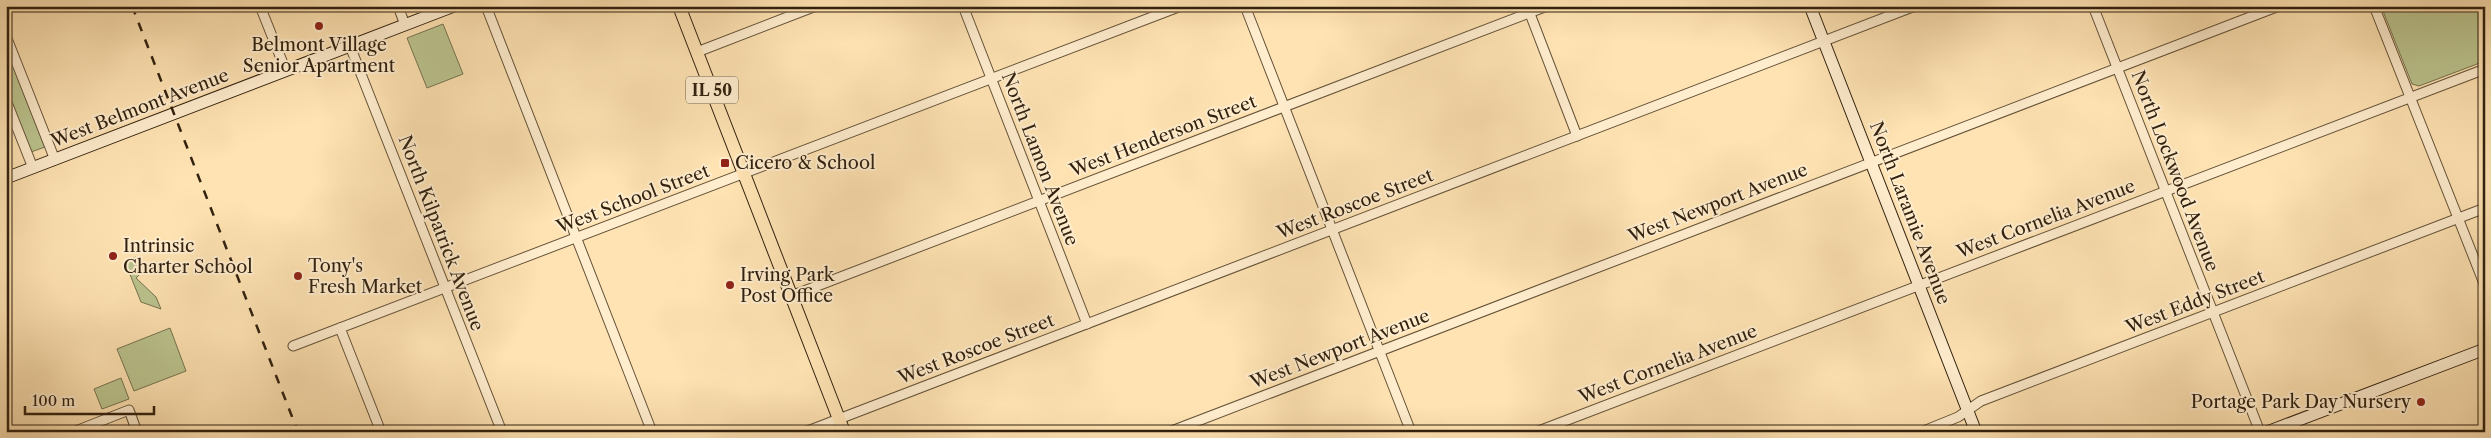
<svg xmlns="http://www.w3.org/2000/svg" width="2491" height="438" viewBox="0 0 2491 438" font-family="'Libre Caslon Text',serif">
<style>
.green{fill:#bcc590;stroke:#767350}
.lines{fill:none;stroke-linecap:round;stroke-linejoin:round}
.street-casing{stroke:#645238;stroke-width:11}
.secondary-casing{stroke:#31210f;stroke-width:13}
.primary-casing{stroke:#31210f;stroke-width:14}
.street{stroke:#ffedce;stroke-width:9}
.secondary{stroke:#ffedce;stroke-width:11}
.primary{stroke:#ffe3b3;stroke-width:12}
.rail{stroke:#31210f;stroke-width:2.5;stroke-dasharray:9 9;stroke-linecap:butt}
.poi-dot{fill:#8f2418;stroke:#ffedce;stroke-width:2}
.labels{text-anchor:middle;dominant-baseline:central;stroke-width:4;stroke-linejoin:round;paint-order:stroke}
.shield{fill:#ffedce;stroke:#6f5e48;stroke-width:1}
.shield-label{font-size:16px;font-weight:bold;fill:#31210f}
.poi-label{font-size:18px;fill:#31210f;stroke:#ffedce;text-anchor:start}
.street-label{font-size:18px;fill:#31210f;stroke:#ffedce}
</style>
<rect width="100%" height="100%" fill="#ffe3b3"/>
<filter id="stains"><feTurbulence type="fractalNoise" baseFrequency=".004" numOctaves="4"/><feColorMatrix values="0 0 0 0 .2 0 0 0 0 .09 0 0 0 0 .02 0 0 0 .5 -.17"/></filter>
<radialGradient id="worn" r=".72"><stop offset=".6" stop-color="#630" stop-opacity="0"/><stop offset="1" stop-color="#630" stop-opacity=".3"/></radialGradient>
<g class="green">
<path d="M 2381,6 L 2485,6 L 2485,61 L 2419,86 L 2412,84 Z"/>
<path d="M 443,24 L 463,74 L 427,88 L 407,38 Z"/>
<path d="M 6,47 L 45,147 L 31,152 L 6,88 Z"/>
<path d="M 136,257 L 142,272 L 136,278 L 156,297 L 161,309 L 141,302 L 125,262 Z"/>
<path d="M 170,328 L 186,371 L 134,391 L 117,349 Z"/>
<path d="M 121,378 L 129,399 L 102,409 L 94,389 Z"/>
</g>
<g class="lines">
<g class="street-casing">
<g id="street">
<path d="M 260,6 L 286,71"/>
<path d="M 398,6 L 405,25"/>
<path d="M 486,6 L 652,432"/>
<path d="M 963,6 L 1087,324"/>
<path d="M 1245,6 L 1411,432"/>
<path d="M 1527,6 L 1577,136"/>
<path d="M 2093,6 L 2260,432"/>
<path d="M 2374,6 L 2485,286"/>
<path d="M 6,36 L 55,160"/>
<path d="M 350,46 L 502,432"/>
<path d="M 697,52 L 816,6"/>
<path d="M 6,100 L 33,168"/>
<path d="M 791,296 L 1547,6"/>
<path d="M 340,328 L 381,432"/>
<path d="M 293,346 L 1181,6"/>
<path d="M 73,432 L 129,410 L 137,432"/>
<path d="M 805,432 L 1915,6"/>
<path d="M 1169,432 L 2279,6"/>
<path d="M 1536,432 L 2485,69"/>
<path d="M 1921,432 L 1958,417 L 1981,401 L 2485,208"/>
</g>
</g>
<g class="secondary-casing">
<g id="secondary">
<path d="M 1810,6 L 1976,432"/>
<path d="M 6,178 L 454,6"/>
<path d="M 2267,432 L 2485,349"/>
</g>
</g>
<g class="primary-casing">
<path id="primary" d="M 679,6 L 844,432"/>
</g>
<use href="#street" class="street"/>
<use href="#secondary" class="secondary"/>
<use href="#primary" class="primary"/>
<path class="rail" d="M 132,6 L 298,432"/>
</g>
<g class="poi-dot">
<circle cx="319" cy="26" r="5"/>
<rect x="720" y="158" width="10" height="10" rx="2.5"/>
<circle cx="113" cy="256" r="5"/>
<circle cx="298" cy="276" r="5"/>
<circle cx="730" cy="285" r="5"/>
<circle cx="2421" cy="402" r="5"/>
</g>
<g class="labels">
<rect class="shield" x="686" y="76.5" width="52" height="27" rx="4"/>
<g class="shield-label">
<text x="712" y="90">IL 50</text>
</g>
<g class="poi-label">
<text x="319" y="45" text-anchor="middle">Belmont Village<tspan x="319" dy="21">Senior Apartment</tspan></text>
<text x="735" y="163">Cicero &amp; School</text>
<text x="123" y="246">Intrinsic<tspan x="123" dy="21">Charter School</tspan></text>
<text x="308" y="266">Tony's<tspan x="308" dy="21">Fresh Market</tspan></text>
<text x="740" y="275">Irving Park<tspan x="740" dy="21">Post Office</tspan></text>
<text x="2411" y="402" text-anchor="end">Portage Park Day Nursery</text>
</g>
<g class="street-label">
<text transform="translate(140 108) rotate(-21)">West Belmont Avenue</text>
<text transform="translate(1163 136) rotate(-21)">West Henderson Street</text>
<text transform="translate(1040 159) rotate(69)">North Lamon Avenue</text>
<text transform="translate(2175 171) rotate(69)">North Lockwood Avenue</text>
<text transform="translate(633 199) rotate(-21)">West School Street</text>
<text transform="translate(1718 203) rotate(-21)">West Newport Avenue</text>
<text transform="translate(1355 204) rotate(-21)">West Roscoe Street</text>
<text transform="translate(1910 213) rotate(69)">North Laramie Avenue</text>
<text transform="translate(2046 219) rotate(-21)">West Cornelia Avenue</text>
<text transform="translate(441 233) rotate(69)">North Kilpatrick Avenue</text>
<text transform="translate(2195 302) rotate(-21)">West Eddy Street</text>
<text transform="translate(976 349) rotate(-21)">West Roscoe Street</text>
<text transform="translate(1340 349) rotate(-21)">West Newport Avenue</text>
<text transform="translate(1668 364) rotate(-21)">West Cornelia Avenue</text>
</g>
</g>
<rect width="2491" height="438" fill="none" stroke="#ffe3b3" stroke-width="25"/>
<rect x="8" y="8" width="2476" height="423" fill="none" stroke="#31210f" stroke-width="2.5"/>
<rect x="12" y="12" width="2466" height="413" fill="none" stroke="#31210f"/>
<path d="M25 406v8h129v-8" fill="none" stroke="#31210f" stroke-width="2.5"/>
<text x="32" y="406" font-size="15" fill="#31210f" stroke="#ffedce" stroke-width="4" paint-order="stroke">100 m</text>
<rect width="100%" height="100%" filter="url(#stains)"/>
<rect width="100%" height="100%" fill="url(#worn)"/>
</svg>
